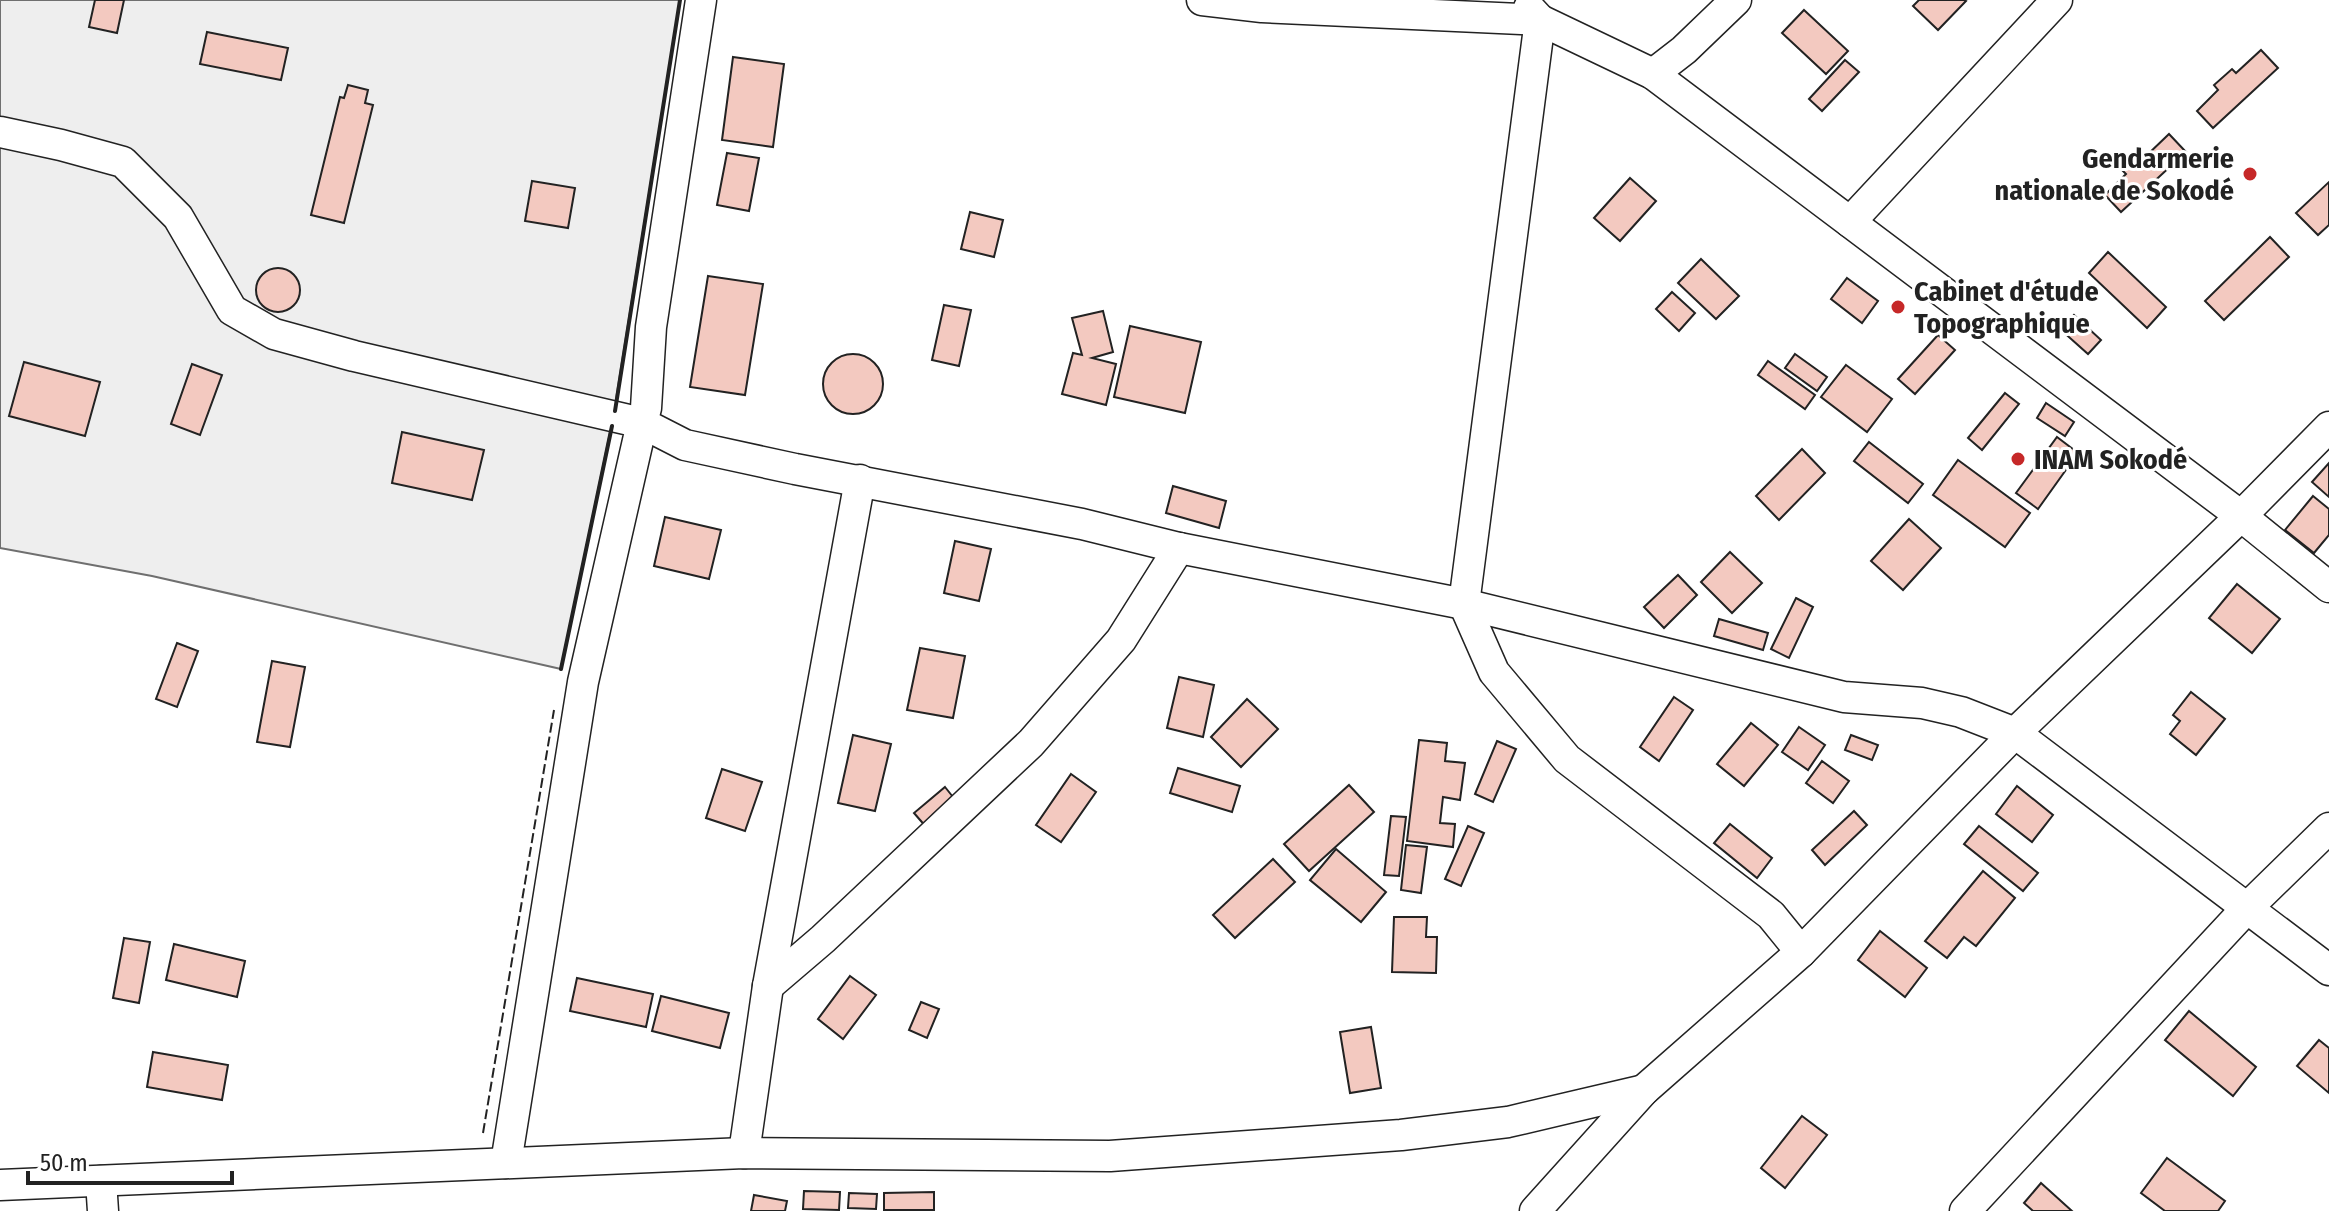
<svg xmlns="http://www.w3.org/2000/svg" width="2329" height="1211" viewBox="0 0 2329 1211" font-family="'Fira Sans Condensed',sans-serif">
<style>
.green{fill:#eee;stroke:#6f6f6f;stroke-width:2}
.building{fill:#f3c9c0;stroke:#222;stroke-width:2}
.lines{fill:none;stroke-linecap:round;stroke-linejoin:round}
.minor-casing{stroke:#222;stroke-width:33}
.minor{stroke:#fff;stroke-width:30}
.fence{stroke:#222;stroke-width:2;stroke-dasharray:10 4;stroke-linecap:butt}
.wall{stroke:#222;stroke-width:4}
.poi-dot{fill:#c62828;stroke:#fff;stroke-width:3}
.labels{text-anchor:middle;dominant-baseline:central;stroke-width:6;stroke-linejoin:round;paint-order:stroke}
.poi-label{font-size:28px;font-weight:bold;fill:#222;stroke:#fff;text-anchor:start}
</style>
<rect width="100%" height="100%" fill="#fff"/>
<path class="green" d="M 0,0 L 680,0 L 613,418 L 561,669 L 152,576 L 0,548 Z"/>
<g class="building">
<path d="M 95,0 L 124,0 L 117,33 L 89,27 Z"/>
<path d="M 1919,0 L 1964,0 L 1966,1 L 1938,30 L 1913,6 Z"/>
<path d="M 1804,10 L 1848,51 L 1826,74 L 1782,33 Z"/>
<path d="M 207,32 L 288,48 L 281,80 L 200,64 Z"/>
<path d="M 2261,50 L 2278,68 L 2213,128 L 2197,111 L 2218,90 L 2214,85 L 2232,69 L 2236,73 Z"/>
<path d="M 733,57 L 784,64 L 773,147 L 722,140 Z"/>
<path d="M 1845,60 L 1859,72 L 1822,111 L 1809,99 Z"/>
<path d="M 348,85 L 368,90 L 365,103 L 373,105 L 344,223 L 311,215 L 340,97 L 344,98 Z"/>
<path d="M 2169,134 L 2186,152 L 2121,212 L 2105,195 L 2126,174 L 2122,170 L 2140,153 L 2144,158 Z"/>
<path d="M 727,153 L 759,158 L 749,211 L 717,205 Z"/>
<path d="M 1630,178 L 1656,201 L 1620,241 L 1594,218 Z"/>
<path d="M 532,181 L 575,188 L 568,228 L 525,221 Z"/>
<path d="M 2329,182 L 2329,225 L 2318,235 L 2296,213 Z"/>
<path d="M 970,212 L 1003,220 L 994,257 L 961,249 Z"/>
<path d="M 2270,237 L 2289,257 L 2224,320 L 2205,301 Z"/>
<path d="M 2108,252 L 2166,307 L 2147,328 L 2089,273 Z"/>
<path d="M 1701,259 L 1739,296 L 1716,319 L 1678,283 Z"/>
<circle cx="278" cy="290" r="22"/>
<path d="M 708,276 L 763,284 L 745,395 L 690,387 Z"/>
<path d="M 1847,278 L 1878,301 L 1862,323 L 1831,299 Z"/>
<path d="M 1672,292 L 1695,313 L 1679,331 L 1656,309 Z"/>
<path d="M 944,305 L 971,310 L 959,366 L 932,360 Z"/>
<path d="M 1103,311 L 1113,352 L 1092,358 L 1116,364 L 1106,405 L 1062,394 L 1073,353 L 1082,355 L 1072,318 Z"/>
<path d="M 2074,315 L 2101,340 L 2088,354 L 2061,330 Z"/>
<path d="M 1130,326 L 1201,342 L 1185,413 L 1114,397 Z"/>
<path d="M 1938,335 L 1955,350 L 1915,394 L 1898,379 Z"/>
<circle cx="853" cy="384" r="30"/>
<path d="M 1795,354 L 1827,377 L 1817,391 L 1785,368 Z"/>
<path d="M 1768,361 L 1815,395 L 1805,409 L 1758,375 Z"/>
<path d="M 24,362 L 100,382 L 85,436 L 9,416 Z"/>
<path d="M 192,364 L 222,375 L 200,435 L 171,424 Z"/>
<path d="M 1846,365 L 1892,399 L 1867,432 L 1821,397 Z"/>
<path d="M 2005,393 L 2019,404 L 1982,450 L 1968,438 Z"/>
<path d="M 2046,403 L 2074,422 L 2065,436 L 2037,418 Z"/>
<path d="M 402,432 L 484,450 L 472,500 L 392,483 Z"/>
<path d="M 2057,437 L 2078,453 L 2038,509 L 2016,493 Z"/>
<path d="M 1869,442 L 1923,484 L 1908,503 L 1854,461 Z"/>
<path d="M 1802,449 L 1825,473 L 1779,520 L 1756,496 Z"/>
<path d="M 1958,460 L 2030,513 L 2005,547 L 1933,495 Z"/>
<path d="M 2329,463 L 2329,497 L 2312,482 Z"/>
<path d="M 1173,486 L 1226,501 L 1219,528 L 1166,513 Z"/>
<path d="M 2313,496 L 2329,509 L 2329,535 L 2314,553 L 2285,530 Z"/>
<path d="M 665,517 L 721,530 L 709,579 L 654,566 Z"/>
<path d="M 1909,519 L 1941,548 L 1903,590 L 1871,561 Z"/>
<path d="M 955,541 L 991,549 L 979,601 L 944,593 Z"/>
<path d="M 1730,552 L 1762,583 L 1732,613 L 1701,582 Z"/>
<path d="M 1678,575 L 1697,595 L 1664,628 L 1644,607 Z"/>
<path d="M 2237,584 L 2280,619 L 2252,653 L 2209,618 Z"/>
<path d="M 1796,598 L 1813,607 L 1789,658 L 1771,649 Z"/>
<path d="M 1719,619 L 1768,633 L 1763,650 L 1714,636 Z"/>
<path d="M 177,643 L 198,651 L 177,707 L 156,699 Z"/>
<path d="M 920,648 L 965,656 L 953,718 L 907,710 Z"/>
<path d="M 272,661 L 305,667 L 290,747 L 257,742 Z"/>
<path d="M 1179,677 L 1214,685 L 1203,737 L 1167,728 Z"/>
<path d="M 2191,692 L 2225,719 L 2196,755 L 2170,734 L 2180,721 L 2173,715 Z"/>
<path d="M 1674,697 L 1693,710 L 1659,761 L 1640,747 Z"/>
<path d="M 1247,699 L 1278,729 L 1241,767 L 1211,737 Z"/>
<path d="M 1751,723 L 1778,745 L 1744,786 L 1717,764 Z"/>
<path d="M 1799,727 L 1825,745 L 1808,770 L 1782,752 Z"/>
<path d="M 853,735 L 891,744 L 875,811 L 838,803 Z"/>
<path d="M 1851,735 L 1878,745 L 1872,760 L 1845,750 Z"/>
<path d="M 1419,740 L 1447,743 L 1445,761 L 1465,763 L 1460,800 L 1443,797 L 1440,823 L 1455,824 L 1453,847 L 1407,841 Z"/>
<path d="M 1497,741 L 1516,749 L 1493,802 L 1475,794 Z"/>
<path d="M 1822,761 L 1849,781 L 1833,803 L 1806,783 Z"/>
<path d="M 1178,768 L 1240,786 L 1232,812 L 1170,793 Z"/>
<path d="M 722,769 L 762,782 L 745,831 L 706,818 Z"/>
<path d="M 1071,774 L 1096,792 L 1061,842 L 1036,825 Z"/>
<path d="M 1349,785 L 1374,812 L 1309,871 L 1284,844 Z"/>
<path d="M 2017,786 L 2053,815 L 2032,842 L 1996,814 Z"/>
<path d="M 945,787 L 957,802 L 927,828 L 914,813 Z"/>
<path d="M 1854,811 L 1867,825 L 1825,865 L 1812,850 Z"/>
<path d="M 1391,816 L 1406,817 L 1399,876 L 1384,875 Z"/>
<path d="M 1730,824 L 1772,858 L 1757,878 L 1714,843 Z"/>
<path d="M 1468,826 L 1484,833 L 1461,886 L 1445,879 Z"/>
<path d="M 1979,826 L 2038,873 L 2023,891 L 1964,844 Z"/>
<path d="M 1406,845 L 1427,847 L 1421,893 L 1401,890 Z"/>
<path d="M 1336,849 L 1386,892 L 1361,922 L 1310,880 Z"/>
<path d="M 1273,859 L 1295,882 L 1235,938 L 1213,915 Z"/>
<path d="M 1983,871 L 2015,898 L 1976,946 L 1964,937 L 1947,958 L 1925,941 Z"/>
<path d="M 1394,917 L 1427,917 L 1426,937 L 1437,937 L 1436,973 L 1392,972 Z"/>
<path d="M 1880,931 L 1927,968 L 1905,997 L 1858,960 Z"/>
<path d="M 124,938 L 150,942 L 139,1003 L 113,998 Z"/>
<path d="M 174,944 L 245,961 L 237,997 L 166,980 Z"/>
<path d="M 850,976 L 876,995 L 843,1039 L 818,1019 Z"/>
<path d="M 577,978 L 653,994 L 646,1027 L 570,1011 Z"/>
<path d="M 661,996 L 729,1013 L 720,1048 L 652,1031 Z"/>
<path d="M 921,1002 L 939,1009 L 927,1038 L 909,1030 Z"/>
<path d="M 2189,1011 L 2256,1067 L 2233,1096 L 2165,1040 Z"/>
<path d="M 1371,1027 L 1381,1088 L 1350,1093 L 1340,1032 Z"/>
<path d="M 2319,1040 L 2329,1048 L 2329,1093 L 2297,1066 Z"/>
<path d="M 153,1052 L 228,1065 L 222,1100 L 147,1087 Z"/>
<path d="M 1802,1116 L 1827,1135 L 1785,1188 L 1761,1168 Z"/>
<path d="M 2167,1158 L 2225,1201 L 2218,1211 L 2165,1211 L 2141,1193 Z"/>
<path d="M 2041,1183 L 2072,1211 L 2033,1211 L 2024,1203 Z"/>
<path d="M 804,1191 L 840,1192 L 839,1210 L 803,1209 Z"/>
<path d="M 934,1192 L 934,1210 L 884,1210 L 884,1193 Z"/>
<path d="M 849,1193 L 877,1194 L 876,1209 L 848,1208 Z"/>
<path d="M 754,1195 L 787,1201 L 785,1211 L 751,1211 Z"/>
</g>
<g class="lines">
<g class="minor-casing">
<g id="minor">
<path d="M 701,0 L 651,327 L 646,408 L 642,423 L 685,445 L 795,469 L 1082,524 L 1179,548 L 1464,604 L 1844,697 L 1922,703 L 1961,712 L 2015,733 L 2329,970"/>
<path d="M 1202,0 L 1262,7 L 1540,20 L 1653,74 L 2241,516 L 2329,587"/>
<path d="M 1529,8 L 1540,20 L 1464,604 L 1494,672 L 1567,759 L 1771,915 L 1801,952"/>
<path d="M 1653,74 L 1684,50 L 1736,0"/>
<path d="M 0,132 L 61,145 L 123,162 L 178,217 L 232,310 L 274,334 L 354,356 L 642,423 L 583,682 L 506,1163"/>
<path d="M 1850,222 L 2057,0"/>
<path d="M 768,986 L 823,939 L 1031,743 L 1121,640 L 1179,548"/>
<path d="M 744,1153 L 768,986 L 860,480"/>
<path d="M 101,1181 L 103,1211"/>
<path d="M 0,1185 L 744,1153 L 1110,1156 L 1401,1135 L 1508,1122 L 1644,1090"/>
<path d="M 1535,1211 L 1644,1090 L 1801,952 L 2015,733 L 2241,516 L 2329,427"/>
<path d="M 1965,1211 L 2247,908 L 2329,828"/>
</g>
</g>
<use href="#minor" class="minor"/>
<path class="fence" d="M 483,1133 L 554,710"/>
<g class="wall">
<path d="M 615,411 L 680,0"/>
<path d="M 561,669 L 612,426"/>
</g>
</g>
<g class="poi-dot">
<circle cx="2250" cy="174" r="8"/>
<circle cx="1898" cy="307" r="8"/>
<circle cx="2018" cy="459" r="8"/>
</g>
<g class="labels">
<g class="poi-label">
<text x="2234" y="158" text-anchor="end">Gendarmerie<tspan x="2234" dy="32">nationale de Sokodé</tspan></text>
<text x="1914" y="291">Cabinet d'étude<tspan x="1914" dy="32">Topographique</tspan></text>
<text x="2034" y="459">INAM Sokodé</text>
</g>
</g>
<path d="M28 1171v12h204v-12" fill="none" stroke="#222222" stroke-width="4"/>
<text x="40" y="1171" font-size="24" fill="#222222" stroke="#ffffff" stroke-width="6" paint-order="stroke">50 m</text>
</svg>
